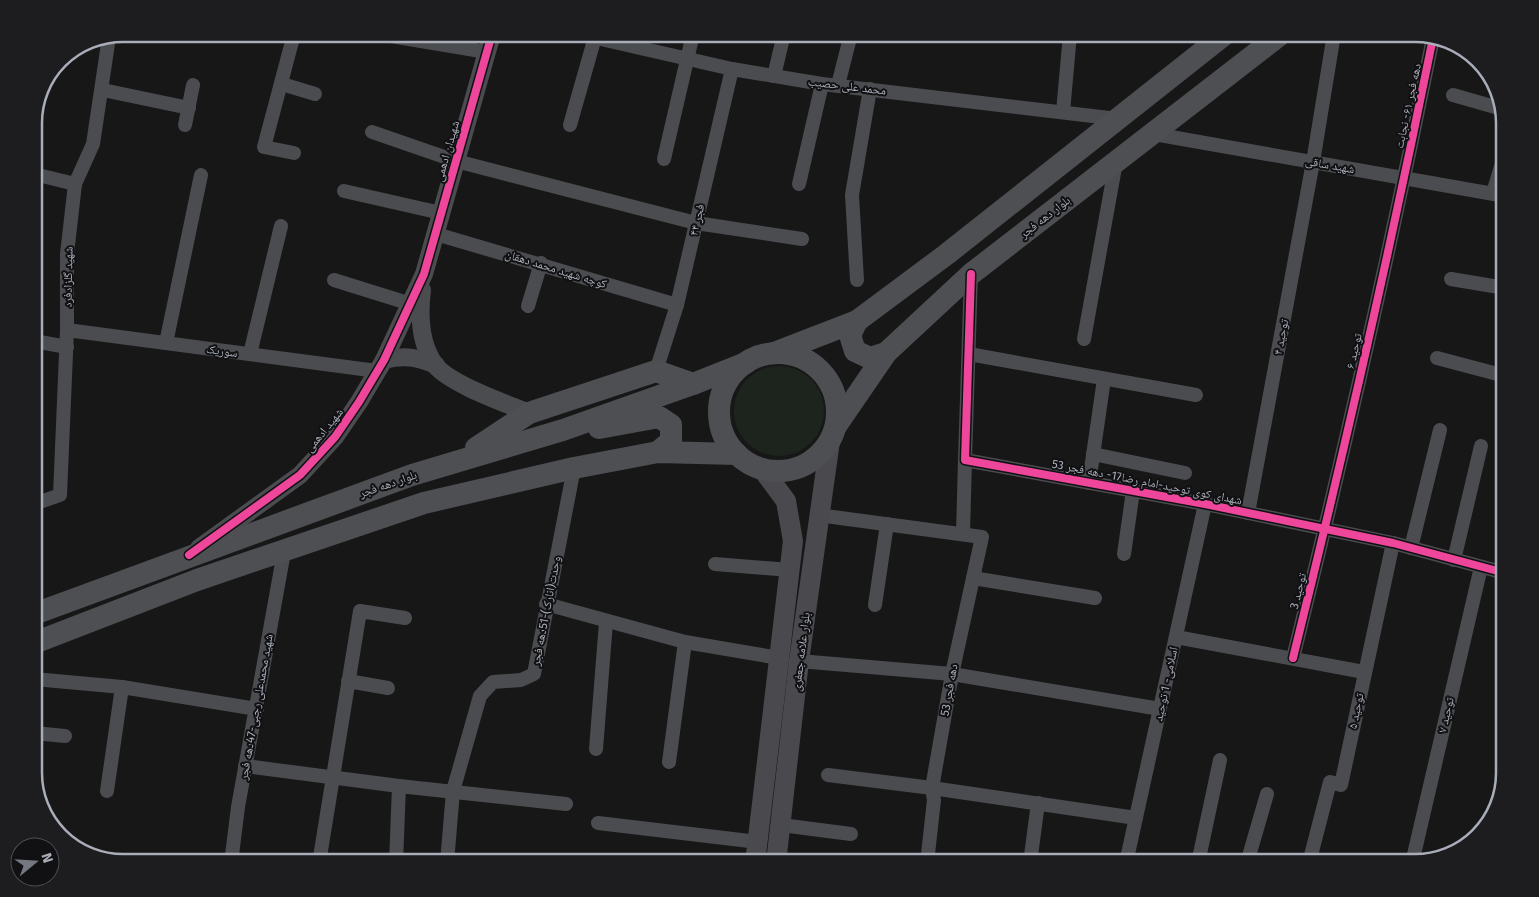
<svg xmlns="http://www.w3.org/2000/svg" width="1539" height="897" viewBox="0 0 1539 897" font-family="'Fira Sans','Noto Naskh Arabic',sans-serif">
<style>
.grass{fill:#1d241e}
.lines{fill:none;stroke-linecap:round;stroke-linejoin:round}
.minor{stroke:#4b4c50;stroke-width:14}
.tertiary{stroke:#4b4c50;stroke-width:18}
.secondary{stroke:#4a4a4e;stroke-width:20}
.primary{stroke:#4d4f52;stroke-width:22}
.cycleway-casing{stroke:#111113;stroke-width:11}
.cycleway{stroke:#ed469a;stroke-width:8}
.labels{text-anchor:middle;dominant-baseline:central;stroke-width:4;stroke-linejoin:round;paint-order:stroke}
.street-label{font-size:12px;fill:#a8adb8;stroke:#111113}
.rim{fill:none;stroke:#a8adb8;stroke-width:2.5}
</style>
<rect width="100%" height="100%" fill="#171717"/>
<circle class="grass" cx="779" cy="411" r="45"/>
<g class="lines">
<g class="minor">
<path d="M 379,34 L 487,52"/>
<path d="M 579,34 L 732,69 L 822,84 L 1118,119"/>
<path d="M 774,76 L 784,34"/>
<path d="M 282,84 L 315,94"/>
<path d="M 838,85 L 851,34"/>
<path d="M 103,90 L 189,108"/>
<path d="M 1453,95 L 1502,109"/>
<path d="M 1063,112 L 1070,34"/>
<path d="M 185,125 L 193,85"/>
<path d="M 570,125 L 595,37"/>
<path d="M 372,132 L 456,161 L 696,223 L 802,239"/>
<path d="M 1154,134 L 1505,196"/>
<path d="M 294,153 L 264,147 L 294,34"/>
<path d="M 664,159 L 693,34"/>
<path d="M 34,174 L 75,184"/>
<path d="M 799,184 L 822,84"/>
<path d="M 344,191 L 441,213"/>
<path d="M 1493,193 L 1505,153"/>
<path d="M 436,234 L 677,305"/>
<path d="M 971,274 L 965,460 L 1205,504 L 1393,543 L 1505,573"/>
<path d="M 1451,279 L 1505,288"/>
<path d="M 334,280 L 411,304"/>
<path d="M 857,280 L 852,195 L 870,89"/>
<path d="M 528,306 L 541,263"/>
<path d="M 67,330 L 377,371"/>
<path d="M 1084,339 L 1116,162"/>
<path d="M 34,341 L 67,347"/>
<path d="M 166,343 L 201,175"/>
<path d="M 250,354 L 281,226"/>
<path d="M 969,354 L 1196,395"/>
<path d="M 1437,358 L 1505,376"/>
<path d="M 656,371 L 677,305 L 732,69"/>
<path d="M 1093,454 L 1185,473"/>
<path d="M 1089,483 L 1104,379"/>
<path d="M 34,504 L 60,495 L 67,330 L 67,254 L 75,184 L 93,144 L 109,37"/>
<path d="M 1248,513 L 1313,162 L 1334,34"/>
<path d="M 818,515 L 982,537 L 952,674 L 932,788 L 934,800 L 927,863"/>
<path d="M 963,533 L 965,460"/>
<path d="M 1411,548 L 1440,430"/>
<path d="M 1124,554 L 1133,491"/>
<path d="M 1454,560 L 1481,446"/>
<path d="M 715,564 L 790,570"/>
<path d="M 973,578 L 1095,598"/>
<path d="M 546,604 L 685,642 L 779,658"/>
<path d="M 875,605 L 887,524"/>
<path d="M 1176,637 L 1364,672"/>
<path d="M 1293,658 C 1344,453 1391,246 1433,38"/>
<path d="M 799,661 L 952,674 L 1160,709"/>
<path d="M 34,679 L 122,687 L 257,709"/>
<path d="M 348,681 L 388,688"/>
<path d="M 34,733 L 65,736"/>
<path d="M 596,749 L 606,622"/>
<path d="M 669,762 L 685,642"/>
<path d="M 245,766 L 399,786 L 566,804"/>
<path d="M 828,775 L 932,788 L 1136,818"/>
<path d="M 107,791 L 122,687"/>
<path d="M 598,823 L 758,842"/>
<path d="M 781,825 L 851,834"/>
<path d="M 231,863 L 238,807 L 284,552"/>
<path d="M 319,863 L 360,611 L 405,618"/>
<path d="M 396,863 L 399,786"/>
<path d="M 447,863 L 453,791 L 480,696 L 493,682 L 521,680 L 534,674 L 574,468"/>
<path d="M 1030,863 L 1038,803"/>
<path d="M 1126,863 L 1205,504"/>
<path d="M 1198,863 L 1220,760"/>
<path d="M 1247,863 L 1267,794"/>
<path d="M 1309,863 L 1330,782 L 1341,785 L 1393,543"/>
<path d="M 1412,863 L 1481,567"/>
</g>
<g class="tertiary">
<path d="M 422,290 C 419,314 420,344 435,365 C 450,384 505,403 529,413"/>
<path d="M 384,360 C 404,355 417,357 436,365"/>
<path d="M 199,548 L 300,475 L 335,437 L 359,402 L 384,360 L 424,274 L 492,34"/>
</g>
<g class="secondary">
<path d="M 755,863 L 793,541 L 786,501 L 763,470"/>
<path d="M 776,863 L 799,661 L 830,441"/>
</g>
<g class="primary">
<path d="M 857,321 L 850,335 L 855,351 L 870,358 L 886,353"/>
<path d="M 774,353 L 857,321 L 947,254 L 1225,34"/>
<circle cx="778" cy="412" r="59"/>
<path d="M 836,426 L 886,353 L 971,274 L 1281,34"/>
<path d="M 599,428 L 659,417 L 671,425 L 671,441 L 658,452"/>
<path d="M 476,448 L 529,413 L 656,371 L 693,384"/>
<path d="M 34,614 L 412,475 L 563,430 L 693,384 L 746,363"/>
<path d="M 34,643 L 197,580 L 424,503 L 574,468 L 658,452 L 737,454"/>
</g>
<g class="cycleway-casing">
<g id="cycleway">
<path d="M 971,274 L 965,460 L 1205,504 L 1393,543 L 1505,573"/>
<path d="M 189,555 L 300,475 L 335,437 L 359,402 L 384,360 L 424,274 L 492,34"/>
<path d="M 1293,658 C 1344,453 1391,246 1433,38"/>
</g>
</g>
<use href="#cycleway" class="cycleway"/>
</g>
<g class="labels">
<g class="street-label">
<text transform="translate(847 86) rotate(7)">محمد علی حصیب</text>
<text transform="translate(1408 106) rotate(-78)">دهه فجر ۶۱- نجابت</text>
<text transform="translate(447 151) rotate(-74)">شهیدان ادهمی</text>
<text transform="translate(1330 165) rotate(10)">شهید ساقی</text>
<text transform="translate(1045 217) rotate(-38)">بلوار دهه فجر</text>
<text transform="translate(697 220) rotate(-77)">فجر ۴۴</text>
<text transform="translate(556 269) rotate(17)">کوچه شهید محمد دهقان</text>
<text transform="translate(68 277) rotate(-89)">شهید گلزادفرد</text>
<text transform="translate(1281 337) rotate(-79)">توحید ۴</text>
<text transform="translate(222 351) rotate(8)">سوریک</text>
<text transform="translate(1354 351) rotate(-77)">توحید ۶</text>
<text transform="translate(324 430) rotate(-51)">شهید ادهمی</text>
<text transform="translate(1147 482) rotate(11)">شهدای کوی توحید-امام رضا17- دهه فجر 53</text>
<text transform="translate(388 484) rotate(-19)">بلوار دهه فجر</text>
<text transform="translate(1298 591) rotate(-76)">توحید 3</text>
<text transform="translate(546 611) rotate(-79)">وحدت(انارک)-51دهه فجر</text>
<text transform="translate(801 652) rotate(-83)">بلوار علامه جعفری</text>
<text transform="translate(1166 684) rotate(-78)">اسلامی- 1 توحید</text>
<text transform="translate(949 690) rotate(-80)">دهه فجر 53</text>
<text transform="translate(256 707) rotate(-80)">شهید محمدعلی رجبی-47دهه فجر</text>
<text transform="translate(1356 711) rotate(-78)">توحید ۵</text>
<text transform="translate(1446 715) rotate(-77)">توحید ۷</text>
</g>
</g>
<path d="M0 0H1539V897H0ZM123 42H1415A81 81 0 0 1 1496 123V773A81 81 0 0 1 1415 854H123A81 81 0 0 1 42 773V123A81 81 0 0 1 123 42Z" fill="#1d1d20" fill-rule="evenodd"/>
<path class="rim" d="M123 42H1415A81 81 0 0 1 1496 123V773A81 81 0 0 1 1415 854H123A81 81 0 0 1 42 773V123A81 81 0 0 1 123 42Z"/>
<g transform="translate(35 862) rotate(72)"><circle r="24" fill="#111113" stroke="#4d4f55"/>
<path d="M0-4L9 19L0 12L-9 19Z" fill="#757880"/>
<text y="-8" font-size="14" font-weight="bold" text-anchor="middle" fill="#a8adb8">N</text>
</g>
</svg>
